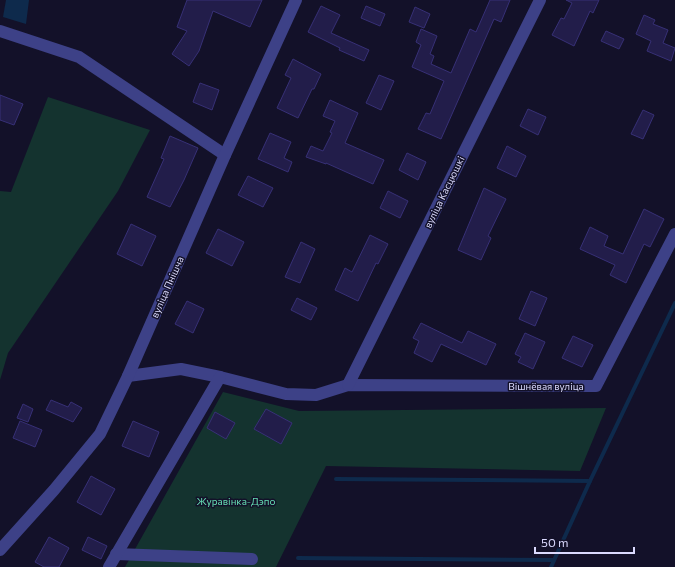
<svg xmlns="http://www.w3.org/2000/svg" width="675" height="567" viewBox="0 0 675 567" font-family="Commissioner,sans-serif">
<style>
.green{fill:#14332f}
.water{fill:#0e2a4c}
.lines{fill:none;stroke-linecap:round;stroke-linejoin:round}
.stream{stroke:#0e2a4c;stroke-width:4}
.building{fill:#221d4a;stroke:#373076}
.minor{stroke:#3d4187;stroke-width:12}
.labels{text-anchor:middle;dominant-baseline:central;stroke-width:3;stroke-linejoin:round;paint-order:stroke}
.street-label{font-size:10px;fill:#dbdafe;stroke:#131129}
.park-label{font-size:10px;fill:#66dfb5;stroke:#131129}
</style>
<rect width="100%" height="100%" fill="#131129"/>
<g class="green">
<path d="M 48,97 L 150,130 L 118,191 L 8,353 L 0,380 L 0,191 L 11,192 Z"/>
<path d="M 223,392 L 299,411 L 606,408 L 580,471 L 326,466 L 276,567 L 125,567 Z"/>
</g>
<path class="water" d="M 6,0 L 29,0 L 26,24 L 3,17 Z"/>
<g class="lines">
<g class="stream">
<path d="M 336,479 L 590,481"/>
<path d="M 298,558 L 554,560"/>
<path d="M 551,567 L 590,481 L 675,303"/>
</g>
</g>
<g class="building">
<path d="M 187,0 L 262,0 L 250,27 L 213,11 L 199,51 L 189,66 L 172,54 L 187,31 L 177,27 Z"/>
<path d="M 490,0 L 510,0 L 501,22 L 494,19 L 441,139 L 418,129 L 426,113 L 430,114 L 444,81 L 412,67 L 421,45 L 416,42 L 421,29 L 437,36 L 430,54 L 434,56 L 431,64 L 451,73 L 470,29 L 476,32 Z"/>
<path d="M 566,0 L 599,0 L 593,13 L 590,11 L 574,46 L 552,35 L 561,18 L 564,19 L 572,3 Z"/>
<path d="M 321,6 L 340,15 L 331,33 L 369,50 L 364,61 L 339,50 L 340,48 L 308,32 Z"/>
<path d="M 366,6 L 385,14 L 380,26 L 361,18 Z"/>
<path d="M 415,7 L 430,14 L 424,28 L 409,22 Z"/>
<path d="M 644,15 L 655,20 L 653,24 L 668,30 L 663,43 L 675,48 L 671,61 L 647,51 L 651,41 L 636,34 Z"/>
<path d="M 606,31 L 624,39 L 619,49 L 601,41 Z"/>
<path d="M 293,59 L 321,74 L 314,89 L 312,89 L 298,118 L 277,108 L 291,78 L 285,75 Z"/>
<path d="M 379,75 L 394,81 L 381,110 L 366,103 Z"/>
<path d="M 200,83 L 219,90 L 212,110 L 193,102 Z"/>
<path d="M 0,95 L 23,104 L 14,125 L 0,120 Z"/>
<path d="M 330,100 L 358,113 L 345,143 L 384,160 L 373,184 L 326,163 L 326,164 L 306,157 L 311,146 L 323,151 L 332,133 L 330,132 L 335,121 L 323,116 Z"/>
<path d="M 528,109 L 546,117 L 538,135 L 520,126 Z"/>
<path d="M 643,110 L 654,115 L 643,139 L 631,134 Z"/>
<path d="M 270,133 L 291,142 L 284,158 L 292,162 L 288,172 L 258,159 Z"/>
<path d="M 170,136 L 198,148 L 184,180 L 170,207 L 147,197 L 164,159 L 161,158 Z"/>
<path d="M 507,146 L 526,156 L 516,177 L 497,168 Z"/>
<path d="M 407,153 L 426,162 L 418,180 L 399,170 Z"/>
<path d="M 248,176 L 273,188 L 263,207 L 238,195 Z"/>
<path d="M 484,188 L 506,199 L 488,236 L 491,238 L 481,260 L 458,250 Z"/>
<path d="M 388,191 L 408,201 L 400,218 L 380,208 Z"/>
<path d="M 644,209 L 664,219 L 650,247 L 644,244 L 626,283 L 610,275 L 615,265 L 580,249 L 590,227 L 608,236 L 604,246 L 623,254 Z"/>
<path d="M 131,224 L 156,236 L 142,266 L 117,254 Z"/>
<path d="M 218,229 L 244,242 L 232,266 L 206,253 Z"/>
<path d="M 370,235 L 388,244 L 378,264 L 376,263 L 358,301 L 335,290 L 345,268 L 352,272 Z"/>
<path d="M 301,242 L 315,249 L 300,283 L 285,277 Z"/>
<path d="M 531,291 L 547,298 L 535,326 L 519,319 Z"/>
<path d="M 297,298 L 317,308 L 311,320 L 291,310 Z"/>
<path d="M 187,301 L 204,309 L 193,333 L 175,324 Z"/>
<path d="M 421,323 L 462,343 L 468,331 L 496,344 L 486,365 L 441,344 L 432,362 L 414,353 L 419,341 L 413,338 Z"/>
<path d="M 525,333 L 545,342 L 533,369 L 518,362 L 521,357 L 515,354 Z"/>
<path d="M 573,336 L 593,345 L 582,367 L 562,358 Z"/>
<path d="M 51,400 L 68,407 L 71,402 L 82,408 L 73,422 L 46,410 Z"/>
<path d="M 23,404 L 33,409 L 28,422 L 17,418 Z"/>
<path d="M 266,409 L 292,423 L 281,444 L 254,429 Z"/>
<path d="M 215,412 L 235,423 L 226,439 L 207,428 Z"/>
<path d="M 20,421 L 42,430 L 35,447 L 13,438 Z"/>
<path d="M 133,421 L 159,432 L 149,457 L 122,446 Z"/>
<path d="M 91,476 L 115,489 L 101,515 L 77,502 Z"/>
<path d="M 49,537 L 69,548 L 59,567 L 44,567 L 35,562 Z"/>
<path d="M 88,537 L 107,546 L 101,559 L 82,550 Z"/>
</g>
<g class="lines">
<g class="minor">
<path d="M 0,31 L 79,57 L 225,155"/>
<path d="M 128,376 L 181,369 L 220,377 L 286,394 L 316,395 L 348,385 L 596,386 L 675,234"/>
<path d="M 348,385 L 540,0"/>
<path d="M 0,550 L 54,490 L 100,434 L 128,376 L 225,155 L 296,0"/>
<path d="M 116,554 L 252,559"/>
<path d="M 109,567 L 220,377"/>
</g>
</g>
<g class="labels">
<g class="street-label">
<text transform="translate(444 192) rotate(-64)">вуліца Касцюшкі</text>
<text transform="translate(167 287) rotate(-66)">вуліца Пнішча</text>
<text x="546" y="386">Вішнёвая вуліца</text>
</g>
<g class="park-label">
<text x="236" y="501">Журавінка-Дэпо</text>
</g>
</g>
<path d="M535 547v6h99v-6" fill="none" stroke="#dbdafe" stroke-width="2"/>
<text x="541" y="547" font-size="12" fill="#dbdafe" stroke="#131129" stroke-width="3" paint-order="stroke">50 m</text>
</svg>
